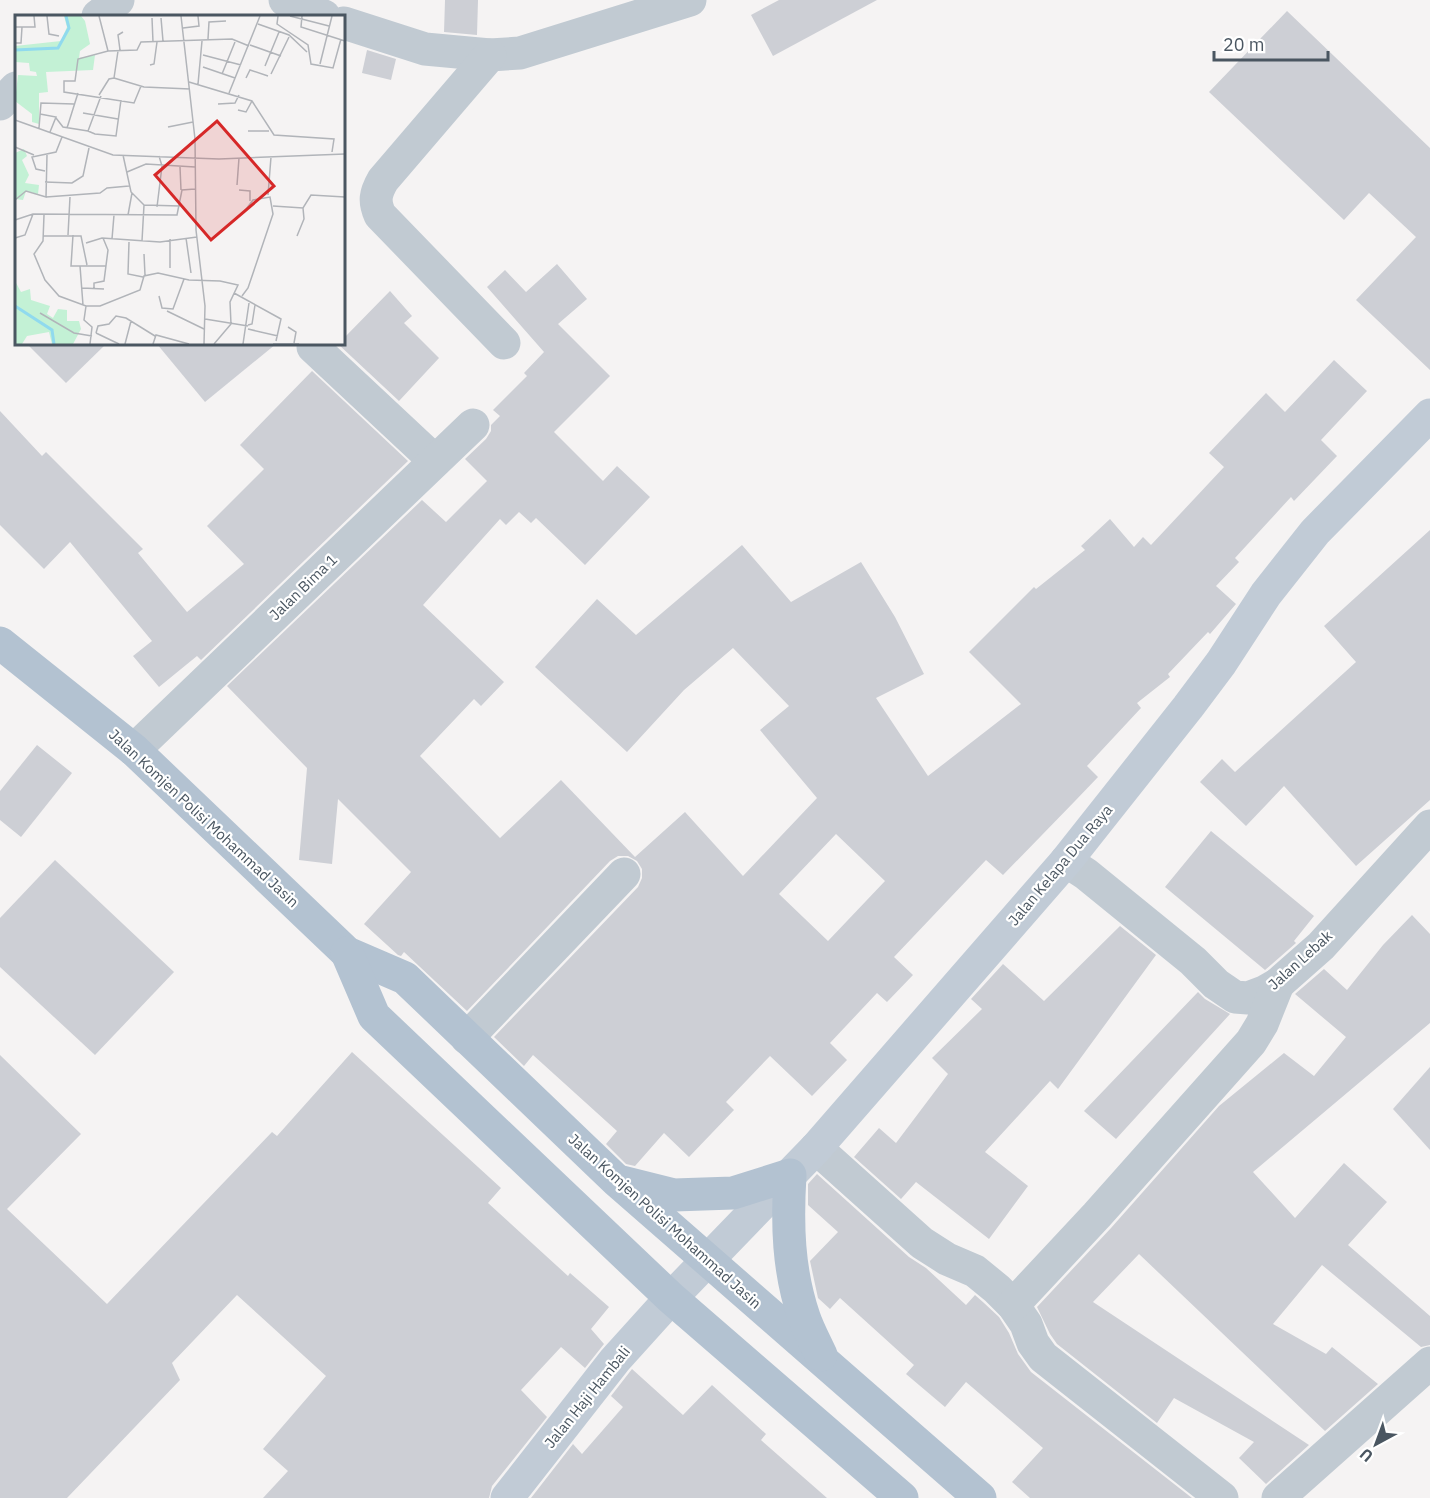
<svg xmlns="http://www.w3.org/2000/svg" width="1430" height="1498" viewBox="0 0 1430 1498" font-family="'IBM Plex Sans',sans-serif">
<style>
.building{fill:#cdcfd5;fill-rule:evenodd}
.lines{fill:none;stroke-linecap:round;stroke-linejoin:round}
.minor{stroke:#c1cad2;stroke-width:33}
.secondary{stroke:#c1cbd6;stroke-width:33}
.primary{stroke:#b3c2d1;stroke-width:33}
.labels{text-anchor:middle;dominant-baseline:central;stroke-width:4.5;stroke-linejoin:round;paint-order:stroke}
.street-label{font-size:15px;fill:#4a5661;stroke:#fff}
.inset-river{fill:none;stroke:#90daee;stroke-width:3}
.inset-road{fill:none;stroke:#b1b4b9;stroke-width:1.5}
.view{fill:#d62828;fill-opacity:0.15;stroke:#d62828;stroke-width:3}
.inset-edge{fill:none;stroke:#4a5661;stroke-width:3}
</style>
<rect width="100%" height="100%" fill="#f5f3f3"/>
<g class="building">
<path d="M 445,0 L 478,0 L 477,35 L 444,32 Z"/>
<path d="M 779,0 L 877,0 L 773,56 L 751,15 Z"/>
<path d="M 1287,11 L 1430,148 L 1430,370 L 1356,300 L 1416,237 L 1369,193 L 1344,220 L 1209,92 Z"/>
<path d="M 367,50 L 396,59 L 391,80 L 362,73 Z"/>
<path d="M 557,264 L 587,299 L 558,324 L 610,376 L 554,432 L 603,481 L 617,466 L 650,497 L 585,565 L 536,518 L 531,523 L 519,512 L 506,525 L 500,519 L 423,605 L 504,682 L 481,706 L 474,699 L 420,756 L 500,838 L 561,780 L 635,857 L 685,812 L 743,876 L 817,798 L 760,730 L 789,706 L 733,648 L 684,690 L 627,752 L 535,667 L 597,599 L 636,635 L 742,545 L 791,602 L 861,562 L 895,617 L 924,674 L 876,698 L 928,776 L 1021,704 L 969,652 L 1034,587 L 1036,589 L 1085,550 L 1081,546 L 1110,519 L 1134,547 L 1143,537 L 1151,545 L 1224,467 L 1209,453 L 1266,393 L 1285,412 L 1334,360 L 1367,391 L 1321,440 L 1337,456 L 1294,501 L 1291,497 L 1235,558 L 1239,562 L 1216,586 L 1236,604 L 1210,634 L 1208,632 L 1168,674 L 1170,677 L 1137,703 L 1141,708 L 1087,766 L 1098,777 L 1075,801 L 1003,875 L 986,860 L 894,957 L 913,975 L 887,1002 L 877,993 L 830,1043 L 847,1060 L 812,1096 L 770,1056 L 726,1102 L 734,1110 L 689,1157 L 664,1133 L 635,1166 L 626,1164 L 606,1144 L 617,1131 L 533,1055 L 524,1066 L 494,1037 L 638,887 L 642,878 L 642,869 L 637,861 L 628,856 L 618,856 L 610,861 L 467,1011 L 404,952 L 401,956 L 398,955 L 364,924 L 411,872 L 338,799 L 332,864 L 299,860 L 307,768 L 227,686 L 422,500 L 446,522 L 487,481 L 465,459 L 486,439 L 491,431 L 491,425 L 500,416 L 493,410 L 527,376 L 524,373 L 544,352 L 487,287 L 505,270 L 526,292 ZM 836,834 L 885,881 L 828,941 L 779,894 Z"/>
<path d="M 390,291 L 412,316 L 404,323 L 439,358 L 399,401 L 338,344 L 344,344 L 344,338 Z"/>
<path d="M 27,344 L 106,344 L 66,383 Z"/>
<path d="M 157,344 L 276,344 L 205,402 Z"/>
<path d="M 312,371 L 408,461 L 201,660 L 197,656 L 159,687 L 133,656 L 152,641 L 70,542 L 44,569 L 0,525 L 0,411 L 42,456 L 46,452 L 143,549 L 138,553 L 187,612 L 244,564 L 207,526 L 264,469 L 240,445 Z"/>
<path d="M 1430,530 L 1430,800 L 1356,866 L 1284,786 L 1246,826 L 1200,782 L 1222,759 L 1235,772 L 1356,662 L 1324,626 Z"/>
<path d="M 37,745 L 72,773 L 21,837 L 0,820 L 0,791 Z"/>
<path d="M 1211,831 L 1314,916 L 1294,941 L 1296,943 L 1265,970 L 1165,887 Z"/>
<path d="M 55,860 L 174,972 L 95,1055 L 0,967 L 0,918 Z"/>
<path d="M 1412,915 L 1430,934 L 1430,1023 L 1253,1172 L 1295,1218 L 1344,1163 L 1387,1202 L 1348,1245 L 1430,1316 L 1430,1345 L 1421,1347 L 1322,1265 L 1273,1324 L 1326,1354 L 1332,1347 L 1378,1384 L 1325,1431 L 1139,1254 L 1093,1302 L 1309,1445 L 1266,1484 L 1239,1458 L 1254,1442 L 1174,1398 L 1157,1423 L 1057,1344 L 1050,1334 L 1037,1307 L 1111,1228 L 1219,1106 L 1284,1053 L 1314,1076 L 1346,1037 L 1295,994 L 1324,969 L 1347,990 L 1383,945 Z"/>
<path d="M 1120,926 L 1156,955 L 1058,1089 L 1050,1081 L 985,1152 L 1028,1186 L 989,1239 L 916,1182 L 901,1199 L 854,1157 L 879,1128 L 896,1143 L 948,1074 L 932,1058 L 982,1009 L 971,999 L 1003,964 L 1044,1001 Z"/>
<path d="M 1198,992 L 1205,999 L 1230,1014 L 1116,1139 L 1084,1111 Z"/>
<path d="M 352,1052 L 501,1188 L 488,1203 L 568,1276 L 570,1273 L 609,1307 L 591,1329 L 604,1344 L 585,1368 L 561,1347 L 521,1390 L 547,1417 L 492,1486 L 489,1498 L 263,1498 L 288,1471 L 263,1449 L 326,1376 L 237,1295 L 172,1363 L 180,1380 L 67,1498 L 0,1498 L 0,1055 L 81,1134 L 7,1209 L 107,1304 L 272,1132 L 277,1136 Z"/>
<path d="M 1430,1067 L 1430,1150 L 1393,1109 Z"/>
<path d="M 817,1174 L 909,1257 L 926,1268 L 966,1305 L 975,1295 L 984,1303 L 999,1317 L 1009,1333 L 1018,1354 L 1031,1372 L 1192,1498 L 1030,1498 L 1012,1482 L 1043,1448 L 966,1382 L 945,1407 L 906,1374 L 914,1365 L 840,1298 L 830,1309 L 818,1298 L 810,1261 L 838,1232 L 808,1205 L 808,1184 Z"/>
<path d="M 632,1369 L 683,1415 L 712,1385 L 766,1434 L 761,1440 L 827,1498 L 531,1498 L 573,1444 L 582,1454 L 623,1407 L 611,1396 Z"/>
</g>
<g class="lines">
<g class="minor">
<path d="M 285,0 L 324,16"/>
<path d="M 98,16 L 118,0"/>
<path d="M 344,23 L 425,49 L 490,55 L 520,53 L 690,0"/>
<path d="M 490,55 L 383,180 C 375,194 374,201 380,215 L 504,343"/>
<path d="M 0,104 L 16,88"/>
<path d="M 313,347 L 435,461"/>
<path d="M 134,750 L 473,425"/>
<path d="M 1066,861 L 1086,874 L 1193,961 L 1216,984 L 1235,997 L 1248,998 L 1264,992 L 1278,984 L 1321,946 L 1430,826"/>
<path d="M 467,1038 L 624,874"/>
<path d="M 816,1148 L 922,1243 L 947,1259 L 975,1271 L 997,1289 L 1013,1305 L 1026,1324 L 1033,1343 L 1043,1357 L 1222,1498"/>
<path d="M 1013,1305 L 1097,1215 L 1251,1042 L 1262,1024 L 1278,984"/>
<path d="M 1278,1498 L 1430,1363"/>
</g>
<path class="secondary" d="M 507,1498 L 615,1360 L 671,1298 L 816,1148 L 1066,861 L 1188,707 L 1221,663 L 1266,594 L 1315,532 L 1430,415"/>
<g class="primary">
<path d="M 0,643 L 134,750 L 347,953 L 405,978 L 617,1181 L 980,1498"/>
<path d="M 347,953 L 374,1016 L 671,1298 L 902,1498"/>
<path d="M 622,1182 L 674,1195 L 733,1193 L 790,1175 C 787,1224 788,1270 804,1317 C 808,1329 815,1342 821,1355"/>
</g>
</g>
<g class="labels">
<g class="street-label">
<text transform="translate(303 587) rotate(-44)">Jalan Bima 1</text>
<text transform="translate(204 818) rotate(43)">Jalan Komjen Polisi Mohammad Jasin</text>
<text transform="translate(1060 865) rotate(-50)">Jalan Kelapa Dua Raya</text>
<text transform="translate(1300 960) rotate(-42)">Jalan Lebak</text>
<text transform="translate(665 1221) rotate(42)">Jalan Komjen Polisi Mohammad Jasin</text>
<text transform="translate(587 1397) rotate(-51)">Jalan Haji Hambali</text>
</g>
</g>
<g transform="translate(15 15)">
<rect width="330" height="330" fill="#f5f3f3"/>
<path d="M 49,1 L 66,1 L 70,6 L 75,29 L 65,36 L 64,43 L 80,40 L 78,55 L 31,57 L 33,77 L 24,78 L 24,109 L 17,107 L 17,99 L 0,86 L 3,60 L 22,61 L 21,57 L 15,56 L 14,48 L 0,47 L 0,31 L 46,26 L 52,12 ZM 9,134 L 12,141 L 7,145 L 14,160 L 10,168 L 24,170 L 23,179 L 11,176 L 8,185 L 0,184 L 0,138 ZM 0,266 L 6,277 L 15,274 L 16,285 L 35,291 L 32,299 L 38,303 L 43,294 L 52,295 L 52,306 L 64,306 L 66,314 L 58,329 L 37,329 L 34,317 L 12,321 L 7,329 L 0,329 Z" fill="#c3f1d5"/>
<path class="inset-river" d="M 0,35 L 43,33 L 54,13 L 51,1M 0,291 L 37,315 L 39,329"/>
<path class="inset-road" d="M 32,1 L 34,19 L 44,21M 84,1 L 93,36M 166,1 L 180,124 L 181,215 L 190,291 L 189,329M 263,1 L 262,9 L 293,30 L 296,49 L 318,53 L 326,24M 275,1 L 314,11M 287,1 L 286,12 L 330,26M 137,3 L 138,27M 146,3 L 148,26M 243,9 L 274,20 L 292,37M 0,12 L 20,12 L 19,1M 168,13 L 184,11 L 183,1M 193,24 L 194,7 L 211,6M 0,28 L 6,28 L 7,12M 235,30 L 266,41M 105,35 L 103,20 L 108,17M 188,40 L 226,50M 305,49 L 317,1M 135,50 L 139,49 L 142,27M 250,51 L 264,17M 188,52 L 220,63M 207,59 L 220,27M 256,59 L 274,22M 99,63 L 129,72 L 175,74M 99,63 L 103,36M 231,63 L 235,55 L 253,61M 174,67 L 237,86 L 259,120 L 319,124 L 317,137M 183,69 L 187,26M 126,71 L 119,88 L 49,77 L 49,66 L 60,66 L 63,44 L 93,36 L 122,35 L 126,27 L 217,24 L 234,31M 214,78 L 245,1M 84,80 L 94,64 L 99,63M 86,81 L 73,116 L 80,119 L 101,121 L 106,85M 203,89 L 220,88 L 224,80M 223,95 L 231,97 L 237,86M 68,98 L 103,104M 25,99 L 41,102 L 35,117M 41,103 L 48,112 L 73,116M 0,105 L 98,140 L 204,144 L 330,139M 153,112 L 178,107M 24,113 L 26,88 L 59,89M 52,113 L 63,78M 233,116 L 254,116M 0,132 L 19,140M 108,140 L 116,177 L 129,190 L 127,226M 165,152 L 166,175M 30,156 L 21,154 L 17,142 L 41,137 L 47,122M 112,157 L 131,149 L 180,152M 30,167 L 57,168 L 68,161 L 74,133M 222,170 L 224,143M 224,175 L 235,176 L 235,186M 253,180 L 256,142M 31,182 L 85,178 L 92,173 L 114,171M 0,185 L 11,176 L 31,182 L 32,140M 129,190 L 165,191M 258,191 L 288,193 L 296,180 L 330,182M 142,192 L 147,151 L 144,141M 29,200 L 28,226 L 19,239 L 30,265 L 44,281 L 71,291 L 85,291 L 125,275 L 129,261 L 143,258 L 174,265 L 205,266 L 223,270 L 215,287 L 216,309M 113,200 L 117,178M 0,205 L 18,199 L 162,200 L 167,175 L 180,174M 53,220 L 55,182M 58,220 L 56,251 L 91,251M 28,221 L 66,221 L 72,250M 282,221 L 289,204 L 288,193M 0,223 L 10,220 L 18,199M 171,223 L 176,258M 97,224 L 99,200M 155,224 L 155,253M 114,227 L 113,259 L 128,262M 71,228 L 87,223 L 145,227 L 182,222M 129,239 L 130,260M 65,251 L 68,290M 67,273 L 89,274M 79,274 L 79,268 L 89,266 L 93,235 L 88,223M 219,278 L 266,304 L 261,326M 144,281 L 147,293 L 158,294 L 169,264M 227,281 L 233,273 L 258,199 L 255,182 L 238,185 L 229,197M 71,291 L 69,305 L 77,312 L 75,329M 152,296 L 189,314M 25,298 L 59,318 L 77,321M 190,304 L 233,311M 233,310 L 237,309 L 240,290M 273,312 L 281,317 L 279,328M 233,314 L 263,321M 81,318 L 83,311 L 94,309 L 101,301 L 111,303 L 140,321M 81,318 L 104,329M 110,329 L 116,306M 138,329 L 141,320 L 174,329M 199,329 L 216,309M 228,329 L 234,288M 258,329 L 284,329"/>
<path class="view" d="M 202,106 L 259,171 L 196,225 L 140,160 Z"/>
<rect width="330" height="330" class="inset-edge"/>
</g>
<g transform="translate(1376 1444) rotate(221)" stroke="#ffffff" stroke-width="4.5" paint-order="stroke">
<path d="M0-4.5L10 22L0 15L-10 22Z" fill="#4a5661"/>
<text y="-9" font-size="16" font-weight="bold" text-anchor="middle" fill="#4a5661">U</text>
</g>
<path d="M1214 51v9h114v-9" fill="none" stroke="#4a5661" stroke-width="3"/>
<text x="1223" y="51" font-size="18" fill="#4a5661" stroke="#ffffff" stroke-width="4.5" paint-order="stroke">20 m</text>
</svg>
